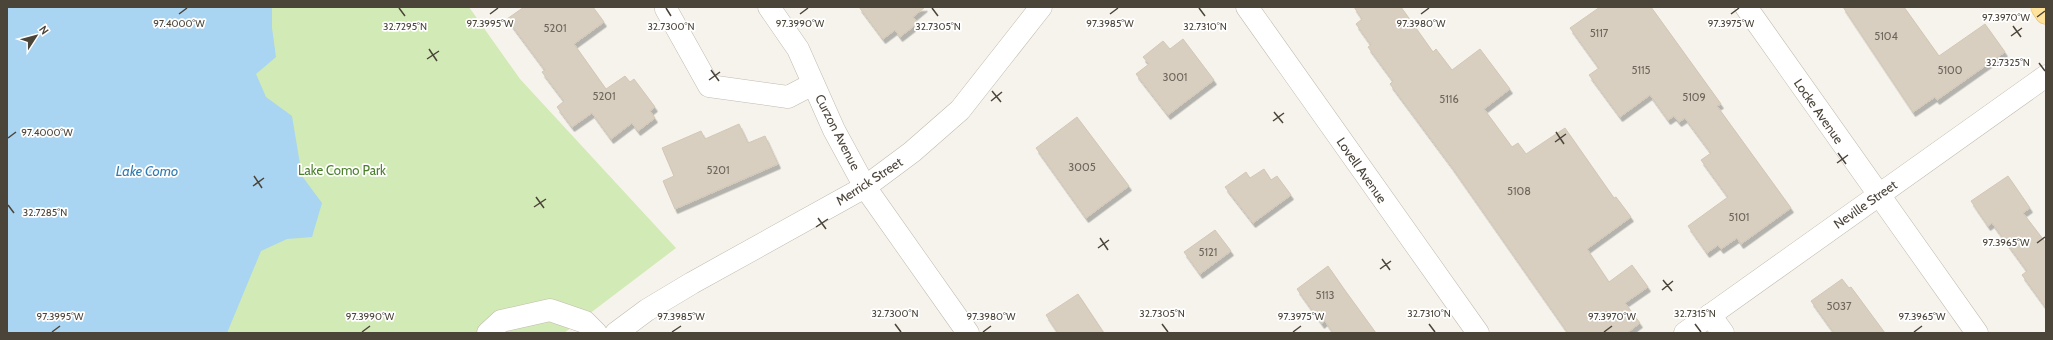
<svg xmlns="http://www.w3.org/2000/svg" width="2053" height="340" viewBox="0 0 2053 340" font-family="Cabin,sans-serif">
<style>
.green{fill:#d2eab5}
.water{fill:#a9d4f2}
.building{fill:#d8cfc1;stroke:#d3c7b4;filter:url(#shadow)}
.lines{fill:none;stroke-linecap:round;stroke-linejoin:round}
.minor-casing{stroke:#c2bbae;stroke-width:23}
.major-casing{stroke:#e6c16a;stroke-width:23}
.minor{stroke:#fff;stroke-width:22}
.major{stroke:#ffe39c;stroke-width:22}
.ticks{fill:none;stroke:#4b4439;stroke-width:1.5}
.labels{text-anchor:middle;dominant-baseline:central;stroke-width:3.5;stroke-linejoin:round;paint-order:stroke}
.number-label{font-size:11px;fill:#6e675b}
.street-label{font-size:13px;fill:#4b4439;stroke:#fff}
.park-label{font-size:13px;fill:#4a7f2a;stroke:#fff}
.water-label{font-size:14px;font-style:italic;fill:#2e7ab2;stroke:#fff}
.ticks-label{font-size:10px;text-anchor:middle;fill:#4b4439;stroke:#fff;stroke-width:3.5;stroke-linejoin:round;paint-order:stroke}
</style>
<defs>
<filter id="shadow"><feDropShadow dx="2.5" dy="4.5" stdDeviation="0" flood-color="#0004"/></filter>
</defs>
<rect width="100%" height="100%" fill="#f6f3ec"/>
<path class="green" d="M 7,7 L 469,7 L 520,79 L 676,248 L 564,333 L 7,333 Z"/>
<path class="water" d="M 7,7 L 272,7 L 272,28 L 276,57 L 256,74 L 266,97 L 292,116 L 302,176 L 322,203 L 312,237 L 287,239 L 261,251 L 227,333 L 7,333 Z"/>
<g class="building">
<path d="M 524,7 L 593,7 L 604,22 L 574,44 L 606,89 L 625,76 L 630,82 L 634,79 L 655,107 L 650,111 L 655,118 L 638,131 L 632,123 L 611,139 L 592,113 L 572,127 L 557,107 L 564,101 L 542,72 L 545,70 L 507,19 Z"/>
<path d="M 859,7 L 925,7 L 913,17 L 918,23 L 900,37 L 895,30 L 883,39 Z"/>
<path d="M 1354,7 L 1401,7 L 1433,52 L 1436,49 L 1452,70 L 1480,49 L 1510,89 L 1484,109 L 1512,147 L 1518,143 L 1526,154 L 1565,128 L 1614,198 L 1616,197 L 1631,217 L 1587,249 L 1609,282 L 1632,265 L 1648,287 L 1625,303 L 1640,323 L 1627,333 L 1568,333 L 1451,166 L 1390,84 L 1393,81 L 1368,47 L 1371,45 L 1356,24 L 1362,19 Z"/>
<path d="M 1600,7 L 1651,7 L 1721,104 L 1717,106 L 1791,208 L 1741,244 L 1737,238 L 1721,249 L 1718,245 L 1707,253 L 1688,226 L 1728,197 L 1701,160 L 1711,153 L 1685,118 L 1679,122 L 1674,116 L 1668,120 L 1650,95 L 1620,117 L 1589,75 L 1599,68 L 1570,28 Z"/>
<path d="M 1843,7 L 1904,7 L 1939,56 L 1985,24 L 2005,52 L 1937,100 L 1935,97 L 1913,112 Z"/>
<path d="M 1183,39 L 1214,80 L 1168,115 L 1136,74 L 1149,64 L 1143,57 L 1163,41 L 1170,49 Z"/>
<path d="M 1077,117 L 1129,186 L 1086,218 L 1036,148 Z"/>
<path d="M 739,124 L 748,143 L 765,136 L 778,164 L 675,209 L 663,181 L 674,176 L 662,148 L 701,131 L 705,139 Z"/>
<path d="M 1264,169 L 1271,180 L 1277,176 L 1291,195 L 1253,223 L 1225,187 L 1246,172 L 1250,178 Z"/>
<path d="M 2008,176 L 2030,208 L 2023,213 L 2046,243 L 2046,308 L 2022,275 L 2027,271 L 1992,223 L 1988,226 L 1971,201 Z"/>
<path d="M 1215,230 L 1231,251 L 1200,274 L 1184,252 Z"/>
<path d="M 1328,266 L 1344,289 L 1376,333 L 1333,333 L 1325,321 L 1322,324 L 1297,289 Z"/>
<path d="M 1842,279 L 1849,288 L 1851,287 L 1885,333 L 1834,333 L 1811,301 Z"/>
<path d="M 1078,294 L 1104,333 L 1058,333 L 1046,315 Z"/>
</g>
<g class="lines">
<g class="minor-casing">
<g id="minor">
<path d="M 667,7 L 666,9 L 709,86 L 788,97 L 813,84"/>
<path d="M 769,7 L 798,49 L 834,130 L 865,187 L 968,333"/>
<path d="M 1247,7 L 1478,333"/>
<path d="M 1746,7 L 1977,333"/>
<path d="M 1710,315 L 1723,333"/>
<path d="M 488,333 L 501,321 L 550,310 L 585,322 L 596,333"/>
<path d="M 616,333 L 647,310 L 692,283 L 865,187 L 912,152 L 960,110 L 1041,7"/>
<path d="M 1685,333 L 2046,76"/>
</g>
</g>
<g class="major-casing">
<path id="major" d="M 2042,7 L 2046,13"/>
</g>
<use href="#minor" class="minor"/>
<use href="#major" class="major"/>
</g>
<path class="ticks" d="M 399,8 L 405,16M 666,8 L 671,16M 932,8 L 938,16M 1199,8 L 1205,16M 179,14 L 187,8M 490,14 L 498,8M 800,14 L 808,8M 1110,14 L 1118,8M 1421,14 L 1429,8M 1731,14 L 1739,8M 2037,17 L 2045,11M 2013,26 L 2021,37M 2011,36 L 2022,28M 429,49 L 437,61M 427,59 L 439,51M 2039,63 L 2045,71M 711,70 L 719,81M 709,80 L 720,72M 992,91 L 1001,102M 991,101 L 1002,92M 1274,112 L 1283,123M 1273,121 L 1284,113M 1556,132 L 1564,144M 8,138 L 16,132M 1555,142 L 1566,134M 1838,153 L 1846,164M 1837,163 L 1848,155M 254,176 L 262,188M 253,186 L 264,178M 536,197 L 544,208M 8,205 L 14,213M 534,207 L 546,199M 818,218 L 826,229M 816,227 L 828,219M 1100,238 L 1108,250M 2037,243 L 2045,237M 1098,248 L 1109,240M 1382,259 L 1390,270M 1380,269 L 1391,261M 1663,280 L 1672,291M 1662,290 L 1673,281M 895,324 L 901,332M 1162,324 L 1168,332M 1429,324 L 1435,332M 1695,324 L 1701,332M 52,332 L 60,326M 362,332 L 370,326M 672,332 L 681,326M 983,332 L 991,326M 1293,332 L 1301,326M 1604,332 L 1612,326M 1914,332 L 1922,326"/>
<g class="labels">
<g class="number-label">
<text x="555" y="28">5201</text>
<text x="1599" y="33">5117</text>
<text x="1886" y="36">5104</text>
<text x="1641" y="70">5115</text>
<text x="1950" y="70">5100</text>
<text x="1175" y="77">3001</text>
<text x="604" y="96">5201</text>
<text x="1694" y="97">5109</text>
<text x="1449" y="99">5116</text>
<text x="1082" y="167">3005</text>
<text x="718" y="170">5201</text>
<text x="1519" y="191">5108</text>
<text x="1739" y="217">5101</text>
<text x="1208" y="252">5121</text>
<text x="1325" y="295">5113</text>
<text x="1839" y="306">5037</text>
</g>
<g class="street-label">
<text transform="translate(1819 111) rotate(55)">Locke Avenue</text>
<text transform="translate(838 132) rotate(63)">Curzon Avenue</text>
<text transform="translate(1362 170) rotate(55)">Lovell Avenue</text>
<text transform="translate(869 181) rotate(-33)">Merrick Street</text>
<text transform="translate(1865 204) rotate(-35)">Neville Street</text>
</g>
<g class="park-label">
<text x="342" y="170">Lake Como Park</text>
</g>
<g class="water-label">
<text x="147" y="171">Lake Como</text>
</g>
</g>
<g class="ticks-label">
<text x="2006" y="21">97.3970°W</text>
<text x="800" y="27">97.3990°W</text>
<text x="1421" y="27">97.3980°W</text>
<text x="179" y="27">97.4000°W</text>
<text x="490" y="27">97.3995°W</text>
<text x="1110" y="27">97.3985°W</text>
<text x="1731" y="27">97.3975°W</text>
<text x="405" y="30">32.7295°N</text>
<text x="671" y="30">32.7300°N</text>
<text x="938" y="30">32.7305°N</text>
<text x="1205" y="30">32.7310°N</text>
<text x="2008" y="66">32.7325°N</text>
<text x="47" y="136">97.4000°W</text>
<text x="45" y="216">32.7285°N</text>
<text x="2006" y="246">97.3965°W</text>
<text x="895" y="317">32.7300°N</text>
<text x="1162" y="317">32.7305°N</text>
<text x="1429" y="317">32.7310°N</text>
<text x="1695" y="317">32.7315°N</text>
<text x="60" y="320">97.3995°W</text>
<text x="370" y="320">97.3990°W</text>
<text x="681" y="320">97.3985°W</text>
<text x="991" y="320">97.3980°W</text>
<text x="1301" y="320">97.3975°W</text>
<text x="1612" y="320">97.3970°W</text>
<text x="1922" y="320">97.3965°W</text>
</g>
<rect width="2053" height="340" fill="none" stroke="#4b4439" stroke-width="16"/>
<g transform="translate(36 36) rotate(54)" stroke="#ffffff" stroke-width="3" paint-order="stroke">
<path d="M0-3L7 15L0 10L-7 15Z" fill="#4b4439"/>
<text y="-6" font-size="11" font-weight="bold" text-anchor="middle" fill="#4b4439">N</text>
</g>
</svg>
